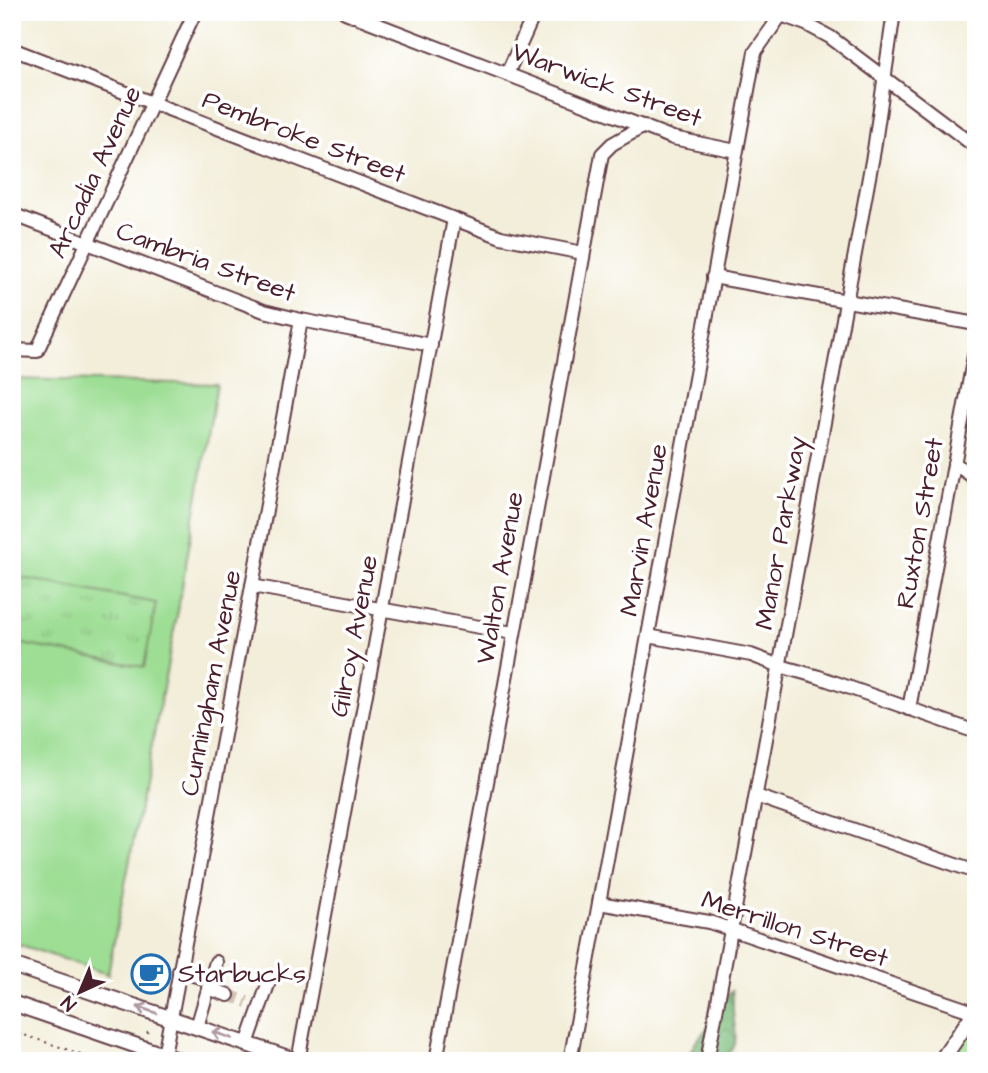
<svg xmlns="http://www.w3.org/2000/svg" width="988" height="1073" viewBox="0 0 988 1073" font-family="'Architects Daughter',sans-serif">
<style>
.grass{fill:#9dde94;stroke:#747e60;stroke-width:2}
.forest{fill:url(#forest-crowns);stroke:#646e54;stroke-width:2}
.park{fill:url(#park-tufts);stroke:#747e60;stroke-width:2}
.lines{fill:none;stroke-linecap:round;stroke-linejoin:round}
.minor-tunnel{stroke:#d1c5b7;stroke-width:12;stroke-dasharray:12 6;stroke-linecap:butt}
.minor-casing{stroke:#633e45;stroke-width:16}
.major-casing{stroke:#633e45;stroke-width:18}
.path{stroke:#633e45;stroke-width:2;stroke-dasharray:2 5;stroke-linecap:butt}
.minor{stroke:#fff;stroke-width:12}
.major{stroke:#fff;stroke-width:14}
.oneway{stroke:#ae9aa0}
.labels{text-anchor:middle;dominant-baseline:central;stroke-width:7;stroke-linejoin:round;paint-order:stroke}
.street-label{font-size:26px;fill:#4a1f2b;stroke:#fff}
.poi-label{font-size:26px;fill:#4a1f2b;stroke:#fff;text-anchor:start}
</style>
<defs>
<pattern id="forest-crowns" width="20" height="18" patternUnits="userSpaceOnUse" patternTransform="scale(1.75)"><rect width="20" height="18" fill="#7ebd7e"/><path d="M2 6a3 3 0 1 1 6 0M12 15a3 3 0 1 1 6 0" fill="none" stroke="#699967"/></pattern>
<pattern id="park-tufts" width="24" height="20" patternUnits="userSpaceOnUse" patternTransform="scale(1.75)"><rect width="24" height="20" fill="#9dde94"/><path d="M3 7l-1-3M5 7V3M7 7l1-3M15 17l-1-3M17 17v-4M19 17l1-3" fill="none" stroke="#89be80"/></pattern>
</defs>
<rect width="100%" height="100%" fill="#fff"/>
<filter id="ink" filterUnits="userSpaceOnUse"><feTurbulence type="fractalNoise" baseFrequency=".0143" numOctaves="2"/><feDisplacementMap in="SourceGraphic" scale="14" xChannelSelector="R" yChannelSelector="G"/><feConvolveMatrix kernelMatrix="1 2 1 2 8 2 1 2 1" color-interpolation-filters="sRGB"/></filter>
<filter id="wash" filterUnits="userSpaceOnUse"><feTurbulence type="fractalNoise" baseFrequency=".00686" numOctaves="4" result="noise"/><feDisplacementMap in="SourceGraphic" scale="28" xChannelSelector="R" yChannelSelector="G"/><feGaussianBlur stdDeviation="1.57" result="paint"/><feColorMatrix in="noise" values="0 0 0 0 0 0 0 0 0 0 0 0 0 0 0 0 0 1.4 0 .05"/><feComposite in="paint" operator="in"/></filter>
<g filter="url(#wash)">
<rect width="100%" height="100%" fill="#f3eeda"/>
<g class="grass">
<path d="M 12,379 L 217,384 L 178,610 L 108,973 L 110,975 L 12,942 Z"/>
<path d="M 976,1010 L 976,1056 L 972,1061 L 941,1061 Z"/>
</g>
<path class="forest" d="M 732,991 C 734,1001 732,1011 734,1021 C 736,1035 739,1051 722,1057 L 724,1061 L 686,1061 L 695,1043 L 709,1026 L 722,1000 Z"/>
<path class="park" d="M 12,576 L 156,603 L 144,667 L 12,642 Z"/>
</g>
<g filter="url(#ink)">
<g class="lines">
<path class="minor-tunnel" d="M 228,995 L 247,1002"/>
<g class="minor-casing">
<g id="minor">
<path d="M 345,12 L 673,138 L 736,151"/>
<path d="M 773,12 L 806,24 L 830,37 L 976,147"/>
<path d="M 12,49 L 501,237 L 583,253"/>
<path d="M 507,74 L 535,12"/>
<path d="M 12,214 L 264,311 L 301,320 L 431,345"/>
<path d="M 713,277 L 976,324"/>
<path d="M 12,350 L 37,351 L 195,12"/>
<path d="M 954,463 L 976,479"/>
<path d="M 252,586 L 513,633"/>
<path d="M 648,636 L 751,655 L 780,666 L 819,677 L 976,732"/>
<path d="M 909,709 L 976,345"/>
<path d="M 756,796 L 976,872"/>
<path d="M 599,903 L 709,922 L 974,1012"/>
<path d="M 179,971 L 211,980"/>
<path d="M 208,988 L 228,995"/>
<path d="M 197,1027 L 216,962"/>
<path d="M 247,1044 L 271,976"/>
<path d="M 164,1055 L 252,586 L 301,320"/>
<path d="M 12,1059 L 19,1061"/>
<path d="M 298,1061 L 454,219"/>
<path d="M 436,1061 L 602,154 L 612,144 L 644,126"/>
<path d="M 570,1061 L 755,52 L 781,15"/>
<path d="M 707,1061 L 874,150 L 894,12"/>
</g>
</g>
<g class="major-casing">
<g id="major">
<path d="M 12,965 L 297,1061"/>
<path d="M 12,1003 L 181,1061"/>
<path d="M 941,1061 L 976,1010"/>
</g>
</g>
<g class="path">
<path d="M 12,1031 L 102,1061"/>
<path d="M 147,1033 L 150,1027"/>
</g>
<use href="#minor" class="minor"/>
<use href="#major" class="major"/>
</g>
<defs><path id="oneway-shaft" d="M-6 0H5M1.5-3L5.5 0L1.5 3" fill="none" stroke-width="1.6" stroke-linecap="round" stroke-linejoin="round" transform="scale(1.75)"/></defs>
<g class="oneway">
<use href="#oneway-shaft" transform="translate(147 1010) rotate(-161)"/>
<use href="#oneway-shaft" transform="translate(222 1035) rotate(-161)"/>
</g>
</g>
<defs>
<g id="cafe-ring" transform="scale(2.0125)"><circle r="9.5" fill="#fff" stroke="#1f6fb2" stroke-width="1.5"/><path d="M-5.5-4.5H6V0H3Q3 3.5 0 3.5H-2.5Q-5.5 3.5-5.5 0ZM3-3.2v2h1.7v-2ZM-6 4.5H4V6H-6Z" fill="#1f6fb2"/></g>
</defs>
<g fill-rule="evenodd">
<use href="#cafe-ring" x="151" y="974"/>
</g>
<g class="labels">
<g class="street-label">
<text transform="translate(607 85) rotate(20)">Warwick Street</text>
<text transform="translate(304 137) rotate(21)">Pembroke Street</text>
<text transform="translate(95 172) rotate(-65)">Arcadia Avenue</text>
<text transform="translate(206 262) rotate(20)">Cambria Street</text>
<text transform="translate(920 523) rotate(-80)">Ruxton Street</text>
<text transform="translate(644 530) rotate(-80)">Marvin Avenue</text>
<text transform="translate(781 533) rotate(-80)">Manor Parkway</text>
<text transform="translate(500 578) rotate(-80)">Walton Avenue</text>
<text transform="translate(354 636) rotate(-79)">Gilroy Avenue</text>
<text transform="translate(211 683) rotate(-79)">Cunningham Avenue</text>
<text transform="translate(795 929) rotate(18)">Merrillon Street</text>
</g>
<g class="poi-label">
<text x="178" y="974">Starbucks</text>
</g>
</g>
<rect width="988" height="1073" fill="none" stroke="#fff" stroke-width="42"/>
<g transform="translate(80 992) rotate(224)" stroke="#ffffff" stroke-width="5" paint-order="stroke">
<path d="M0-5L12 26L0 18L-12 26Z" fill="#4a1f2b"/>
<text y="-10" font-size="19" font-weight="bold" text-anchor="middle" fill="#4a1f2b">N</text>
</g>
</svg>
